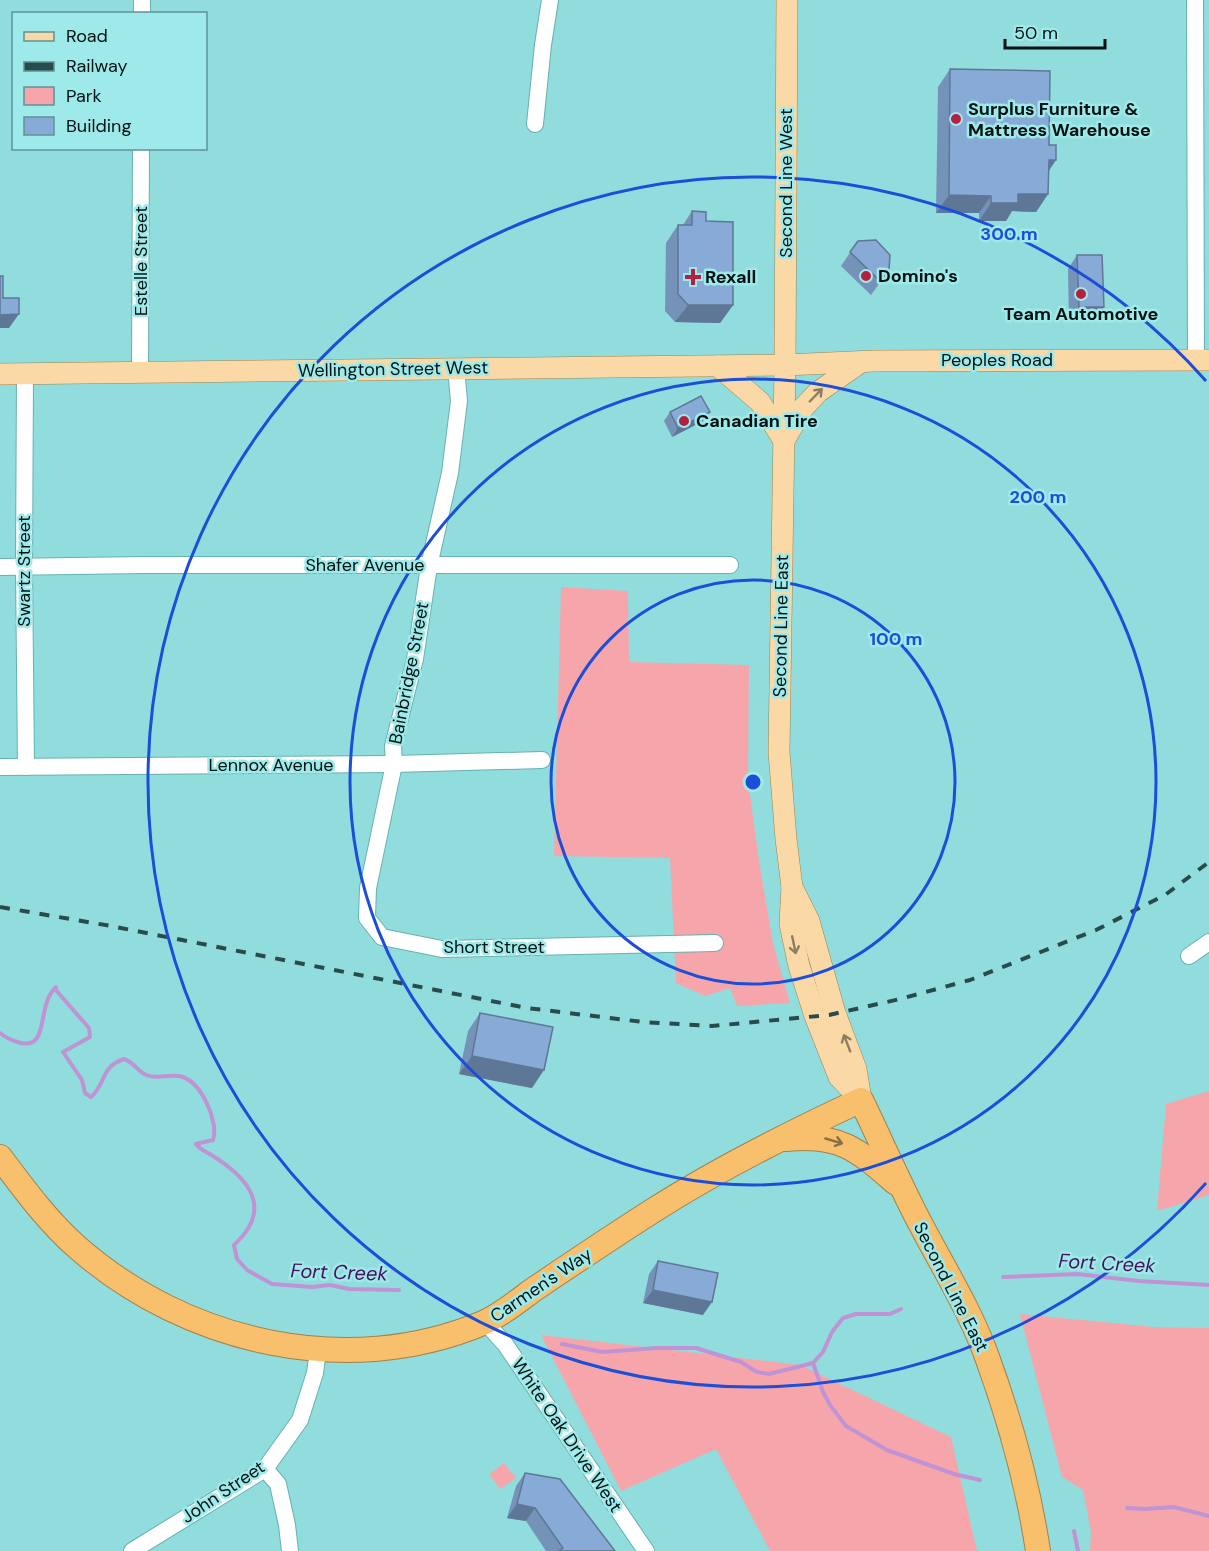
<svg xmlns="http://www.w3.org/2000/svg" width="1209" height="1551" viewBox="0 0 1209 1551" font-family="'DM Sans',sans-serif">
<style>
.green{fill:#f6a6ab}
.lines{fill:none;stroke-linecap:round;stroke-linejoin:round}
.stream{stroke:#c093d4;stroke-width:4}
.minor-casing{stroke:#66b1b1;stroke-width:18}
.major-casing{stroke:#a1824c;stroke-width:22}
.highway-casing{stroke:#a1824c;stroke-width:26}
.minor{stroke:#fff;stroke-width:16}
.major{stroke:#fbd9a7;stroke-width:21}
.highway{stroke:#f8bf6c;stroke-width:24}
.rail{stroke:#2a4b4b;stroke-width:4;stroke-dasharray:10 10;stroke-linecap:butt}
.wall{fill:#7592b8}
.shaded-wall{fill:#5f7796}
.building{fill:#88aad6;stroke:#5f7796;stroke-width:1.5}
.oneway{stroke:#8a7f64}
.oneway2{stroke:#887143}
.ring{fill:none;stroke:#1d4ed8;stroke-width:3}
.poi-dot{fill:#b32040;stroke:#9ee9e9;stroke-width:2}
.labels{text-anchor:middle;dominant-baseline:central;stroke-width:5;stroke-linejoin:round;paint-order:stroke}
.poi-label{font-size:18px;font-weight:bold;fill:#011;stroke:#9ee9e9;text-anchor:start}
.street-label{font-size:18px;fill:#011;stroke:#9ee9e9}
.water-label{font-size:20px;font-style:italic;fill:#490f5d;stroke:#9ee9e9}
.centre{fill:#1d4ed8;stroke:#9ee9e9;stroke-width:3}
.ring-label{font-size:18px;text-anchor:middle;font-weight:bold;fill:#1d4ed8;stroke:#9ee9e9;stroke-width:5;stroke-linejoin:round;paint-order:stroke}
</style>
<rect width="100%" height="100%" fill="#91dcdc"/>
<g class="green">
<path d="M 561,587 L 628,591 L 629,662 L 749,665 L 748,780 L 759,861 L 773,943 L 790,1003 L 737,1006 L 730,988 L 705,996 L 676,983 L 670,858 L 554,856 Z"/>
<path d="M 1209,1091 L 1209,1195 L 1157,1211 L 1166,1104 Z"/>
<path d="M 1020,1314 L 1154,1327 L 1209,1328 L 1209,1551 L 1090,1551 L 1091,1532 L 1083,1490 L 1062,1477 Z"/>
<path d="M 541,1335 L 800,1365 L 951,1437 L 977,1551 L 770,1551 L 716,1449 L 621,1491 Z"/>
<path d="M 504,1463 L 516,1478 L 500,1489 L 489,1474 Z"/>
</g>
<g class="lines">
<g class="stream">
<path d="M 0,1033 C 6,1038 13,1041 21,1043 C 50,1049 36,1005 56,987 L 55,989 L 89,1028 L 90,1037 L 63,1052 L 82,1080 L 85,1093 L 91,1097 C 107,1083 100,1067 124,1059 C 134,1062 137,1071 146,1075 C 159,1080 170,1073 183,1077 C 202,1084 219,1122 213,1140 L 196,1144 L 201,1149 C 241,1171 279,1204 234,1245 L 237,1259 L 247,1270 L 272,1284 L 312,1287 L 330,1285 L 349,1289 L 399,1290"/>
<path d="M 1003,1277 L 1077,1274 L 1139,1281 L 1209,1285"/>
<path d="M 562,1344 L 602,1352 L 657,1348 L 696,1348 L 741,1362 L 757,1372 L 769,1374 L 813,1363 L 823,1352 L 832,1332 L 843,1318 L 856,1314 L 890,1314 L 901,1309"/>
<path d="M 813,1363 L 823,1392 L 830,1405 L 846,1426 L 887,1450 L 954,1474 L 980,1480"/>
<path d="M 1127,1508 L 1145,1509 L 1174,1507 L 1209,1516"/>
<path d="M 1074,1531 L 1078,1551"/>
</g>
<g class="minor-casing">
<g id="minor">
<path d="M 1195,0 L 1196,360"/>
<path d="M 142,14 L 142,0"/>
<path d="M 535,124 L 543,45 L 550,0"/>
<path d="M 456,368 L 459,401 L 450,473 L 429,566 L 415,659 L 393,746 L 394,764 L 368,888 L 367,918 L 382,937 L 442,949 L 715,943"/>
<path d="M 140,373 L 141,148"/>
<path d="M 25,374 L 24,567 L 26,767"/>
<path d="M 0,567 L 145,565 L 730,565"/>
<path d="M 0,767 L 394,764 L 542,760"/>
<path d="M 1189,956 L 1209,942"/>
<path d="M 485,1322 L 505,1344 L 646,1551"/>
<path d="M 265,1469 L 278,1484 L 287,1525 L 290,1551"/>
<path d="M 132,1551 L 265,1469 L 300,1420 L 315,1373 L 318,1350"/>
</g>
</g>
<g class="major-casing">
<g id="major">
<path d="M 787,0 L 785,365 L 779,752 L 786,839 L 792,887 L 790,924 L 799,966 L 815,1016 L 839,1077 L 861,1100"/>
<path d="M 718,366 L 760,402 L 784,441"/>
<path d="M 0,374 L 785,365 L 874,361 L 1209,360"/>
<path d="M 785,439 L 803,408 L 818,392 L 861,362"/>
<path d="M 792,887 L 809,921 L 835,1013 L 856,1069 L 861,1100"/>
</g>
</g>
<g class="highway-casing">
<g id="highway">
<path d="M 786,1139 C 840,1133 858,1150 896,1183"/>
<path d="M 0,1157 C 24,1189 48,1222 78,1248 C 187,1343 347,1380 483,1323 C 501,1315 518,1301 533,1290 C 573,1263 613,1236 654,1210 C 720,1168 790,1133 861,1100 C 881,1141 899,1183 920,1223 C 943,1267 970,1310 987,1357 C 1010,1420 1028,1485 1038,1551"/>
</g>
</g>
<use href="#minor" class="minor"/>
<use href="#major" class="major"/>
<use href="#highway" class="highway"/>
<path class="rail" d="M 0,907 L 111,926 L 527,1008 L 643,1022 L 712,1026 L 829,1015 L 900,999 L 970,980 L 1096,930 L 1165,895 L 1209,862"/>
</g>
<g class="wall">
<path d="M 950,69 L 1049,145 L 1056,160 L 1048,171 L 1048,194 L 1036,212 L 1012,211 L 1006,221 L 979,221 L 979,213 L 936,213 L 938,87 Z"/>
<path d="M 692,211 L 706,221 L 733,305 L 720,323 L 675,322 L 665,311 L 666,243 L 678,225 L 683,225 Z"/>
<path d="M 858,241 L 889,270 L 871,295 L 841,266 Z"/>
<path d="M 1077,255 L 1104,307 L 1094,320 L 1069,321 L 1068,269 Z"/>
<path d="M 670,412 L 703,421 L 672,437 L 664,421 Z"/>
<path d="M 480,1013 L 532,1088 L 459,1074 L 468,1031 Z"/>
<path d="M 658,1261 L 703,1315 L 643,1303 L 649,1274 Z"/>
<path d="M 525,1473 L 615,1551 L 546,1551 L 526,1521 L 507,1518 L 516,1486 Z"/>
</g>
<g class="shaded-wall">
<path d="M 1049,160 L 1056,160 L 1044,178 Z"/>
<path d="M 1018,194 L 1048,194 L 1036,212 L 1012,211 L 1006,221 L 979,221 L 991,203 Z"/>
<path d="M 949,195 L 991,196 L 979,213 L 936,213 Z"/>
<path d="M 688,305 L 733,305 L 720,323 L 675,322 Z"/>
<path d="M 1079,307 L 1104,307 L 1094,320 L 1069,321 Z"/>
<path d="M 19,314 L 9,328 L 0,328 L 0,315 Z"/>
<path d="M 710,412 L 703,421 L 672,437 L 678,428 Z"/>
<path d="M 472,1056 L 544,1070 L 532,1088 L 459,1074 Z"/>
<path d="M 653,1290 L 712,1302 L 703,1315 L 643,1303 Z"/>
<path d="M 517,1504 L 535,1508 L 526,1521 L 507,1518 Z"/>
</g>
<g class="building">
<path d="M 950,69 L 1050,71 L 1049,145 L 1056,145 L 1056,160 L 1049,160 L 1048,194 L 1018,194 L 1018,203 L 991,203 L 991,196 L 949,195 Z"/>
<path d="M 692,211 L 706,212 L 706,221 L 733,222 L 733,305 L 688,305 L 678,294 L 678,225 L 692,225 Z"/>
<path d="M 876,240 L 890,255 L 889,270 L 881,282 L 850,252 L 858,241 Z"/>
<path d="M 1077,255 L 1102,255 L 1104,307 L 1079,307 Z"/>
<path d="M 0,276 L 3,276 L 3,298 L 19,298 L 19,314 L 0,315 Z"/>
<path d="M 701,396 L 710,412 L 678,428 L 670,412 Z"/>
<path d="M 480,1013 L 553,1027 L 544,1070 L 472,1056 Z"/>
<path d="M 658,1261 L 718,1273 L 712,1302 L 653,1290 Z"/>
<path d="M 525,1473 L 560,1479 L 615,1551 L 559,1551 L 563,1548 L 535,1508 L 517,1504 Z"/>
</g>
<defs><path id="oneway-shaft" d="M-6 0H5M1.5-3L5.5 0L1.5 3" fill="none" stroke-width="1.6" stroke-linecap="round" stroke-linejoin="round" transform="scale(1.5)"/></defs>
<g class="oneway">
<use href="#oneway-shaft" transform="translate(816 395) rotate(-46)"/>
<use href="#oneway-shaft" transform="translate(794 945) rotate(78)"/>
<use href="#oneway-shaft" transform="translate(847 1043) rotate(-111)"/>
</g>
<use class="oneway2" href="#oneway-shaft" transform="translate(834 1141) rotate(16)"/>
<g class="ring">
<circle cx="753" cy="782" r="202"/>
<circle cx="753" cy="782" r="403"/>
<path d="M1206 1183A605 605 0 1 1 1206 381"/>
</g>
<g class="poi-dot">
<circle cx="956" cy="119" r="6"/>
<circle cx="866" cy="276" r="6"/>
<path d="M690 268h6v6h6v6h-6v6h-6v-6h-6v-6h6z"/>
<circle cx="1081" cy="294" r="6"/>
<circle cx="684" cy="421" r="6"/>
</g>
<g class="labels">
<g class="poi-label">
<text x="968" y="109">Surplus Furniture &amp;<tspan x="968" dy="21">Mattress Warehouse</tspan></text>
<text x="878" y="276">Domino's</text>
<text x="705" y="277">Rexall</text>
<text x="1081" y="314" text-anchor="middle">Team Automotive</text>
<text x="696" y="421">Canadian Tire</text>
</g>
<g class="street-label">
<text transform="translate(786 183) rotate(-90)">Second Line West</text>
<text transform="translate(141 261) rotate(-90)">Estelle Street</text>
<text x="997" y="360">Peoples Road</text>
<text transform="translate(393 369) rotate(-1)">Wellington Street West</text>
<text x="365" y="565">Shafer Avenue</text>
<text transform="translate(24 571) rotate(-90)">Swartz Street</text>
<text transform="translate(781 626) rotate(-89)">Second Line East</text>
<text transform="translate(409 673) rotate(-79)">Bainbridge Street</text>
<text x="271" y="765">Lennox Avenue</text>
<text x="494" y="947">Short Street</text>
<text transform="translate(541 1285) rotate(-34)">Carmen's Way</text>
<text transform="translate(951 1287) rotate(63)">Second Line East</text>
<text transform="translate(567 1435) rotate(56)">White Oak Drive West</text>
<text transform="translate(223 1492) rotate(-34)">John Street</text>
</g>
<g class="water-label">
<text transform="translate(1107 1263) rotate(3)">Fort Creek</text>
<text transform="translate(339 1272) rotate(2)">Fort Creek</text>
</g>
</g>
<circle cx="753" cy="782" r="9" class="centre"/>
<g class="ring-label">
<text x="1009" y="240">300 m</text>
<text x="1038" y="503">200 m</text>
<text x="896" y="645">100 m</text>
</g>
<rect x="12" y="12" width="195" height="138" fill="#9ee9e9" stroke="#5f9393" stroke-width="1.5"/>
<rect x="24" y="32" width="30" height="9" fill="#fbd9a7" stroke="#5f9393" stroke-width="1.5"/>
<text x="66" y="42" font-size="18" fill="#001111">Road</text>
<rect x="24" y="62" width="30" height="9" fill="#2a4b4b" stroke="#5f9393" stroke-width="1.5"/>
<text x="66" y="72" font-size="18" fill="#001111">Railway</text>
<rect x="24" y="87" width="30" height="18" fill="#f6a6ab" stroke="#5f9393" stroke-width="1.5"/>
<text x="66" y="102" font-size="18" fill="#001111">Park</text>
<rect x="24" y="117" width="30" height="18" fill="#88aad6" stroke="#5f9393" stroke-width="1.5"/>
<text x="66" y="132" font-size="18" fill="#001111">Building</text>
<path d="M1005 39v9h100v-9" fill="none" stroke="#001111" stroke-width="3"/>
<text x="1014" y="39" font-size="18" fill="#001111" stroke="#9ee9e9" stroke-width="4.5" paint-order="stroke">50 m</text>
</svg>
